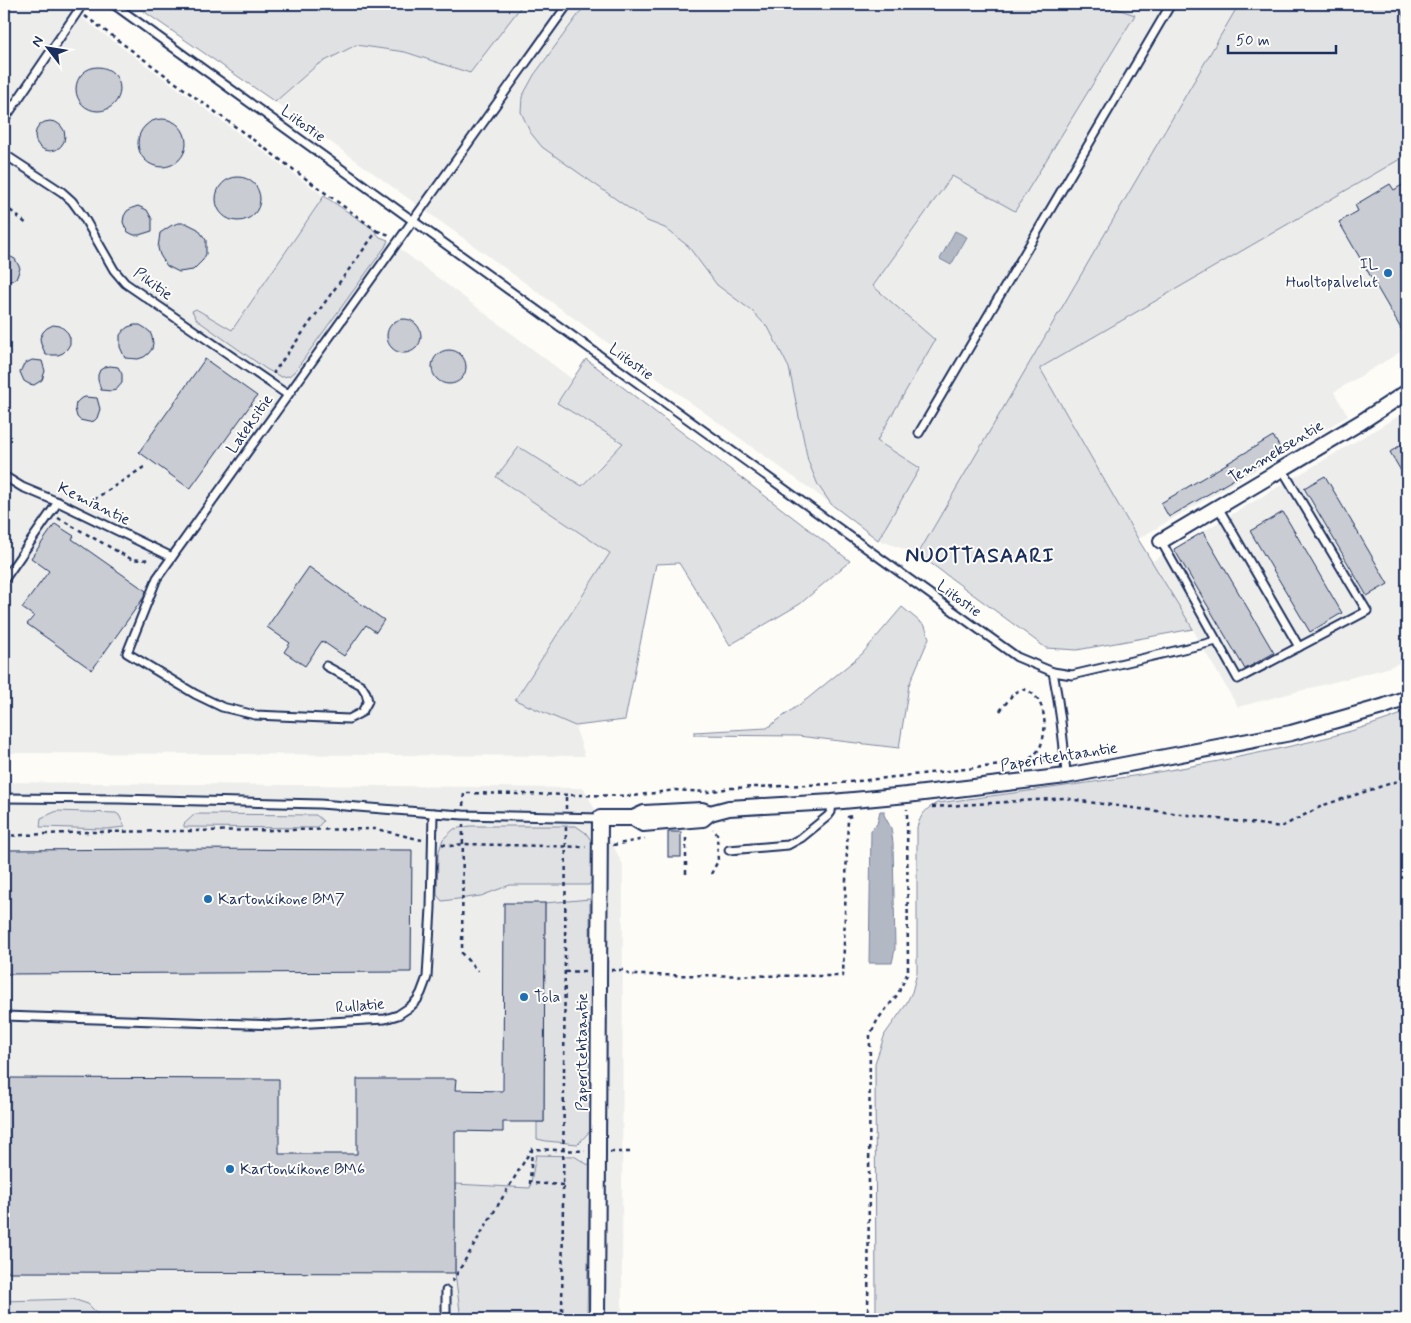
<svg xmlns="http://www.w3.org/2000/svg" width="1411" height="1323" viewBox="0 0 1411 1323" font-family="Mynerve,sans-serif">
<style>
.built{fill:#edeeec}
.green{fill:#e0e1e3;stroke:#7e88a0}
.water{fill:#b3b8c5;stroke:#76819c}
.building{fill:#c9ccd3;stroke:#1b2f5e}
.lines{fill:none;stroke-linecap:round;stroke-linejoin:round}
.service-casing{stroke:#1b2f5e;stroke-width:11}
.minor-casing{stroke:#1b2f5e;stroke-width:18}
.path{stroke:#1b2f5e;stroke-width:2.5;stroke-dasharray:4 4;stroke-linecap:butt}
.service{stroke:#fdfcf7;stroke-width:7}
.minor{stroke:#fdfcf7;stroke-width:14}
.poi-dot{fill:#1f6fb2;stroke:#fdfcf7;stroke-width:2}
.labels{text-anchor:middle;dominant-baseline:central;stroke-width:4;stroke-linejoin:round;paint-order:stroke}
.street-label{font-size:16px;fill:#1b2f5e;stroke:#fdfcf7}
.poi-label{font-size:16px;fill:#1b2f5e;stroke:#fdfcf7;text-anchor:start}
.district-label{font-size:21px;font-weight:bold;letter-spacing:1px;fill:#1b2f5e;stroke:#fdfcf7}
</style>
<rect width="100%" height="100%" fill="#fdfcf7"/>
<filter id="ink" filterUnits="userSpaceOnUse"><feTurbulence type="fractalNoise" baseFrequency=".02" numOctaves="2"/><feDisplacementMap in="SourceGraphic" scale="10" xChannelSelector="R" yChannelSelector="G"/><feConvolveMatrix kernelMatrix="1 2 1 2 8 2 1 2 1" color-interpolation-filters="sRGB"/></filter>
<g filter="url(#ink)">
<g class="built">
<path d="M 4,4 L 63,4 L 324,196 L 372,228 L 380,237 L 388,240 L 572,379 L 557,403 L 623,443 L 582,486 L 519,447 L 611,553 L 515,699 L 575,726 L 585,756 L 4,753 Z"/>
<path d="M 523,4 L 586,4 L 534,75 L 647,221 L 665,228 L 688,246 L 717,285 L 752,311 L 769,329 L 789,368 L 808,461 L 818,485 L 831,504 L 275,102 L 317,65 L 356,45 L 405,52 L 470,73 Z"/>
<path d="M 1103,4 L 1239,4 L 918,554 L 878,540 L 920,468 L 877,441 L 935,340 L 873,287 L 952,176 L 1015,210 L 1135,16 Z"/>
<path d="M 1407,155 L 1407,348 L 1334,392 L 1348,416 L 1138,539 L 1040,368 Z"/>
<path d="M 1407,411 L 1407,660 L 1384,669 L 1238,707 L 1201,645 L 1193,629 L 1151,562 Z"/>
<path d="M 4,782 L 584,788 L 623,865 L 622,1319 L 4,1319 Z"/>
</g>
<g class="green">
<path d="M 133,4 L 523,4 L 470,73 L 405,52 L 356,45 L 317,65 L 275,102 Z"/>
<path d="M 586,4 L 1103,4 L 1135,15 L 1015,211 L 952,176 L 873,286 L 935,340 L 877,441 L 920,468 L 878,540 L 831,504 L 818,485 L 808,461 L 789,368 L 769,329 L 752,311 L 717,285 L 688,246 L 665,228 L 647,221 L 542,147 L 530,132 L 521,112 L 522,97 L 534,75 Z"/>
<path d="M 1239,4 L 1402,4 L 1400,8 L 1407,22 L 1407,155 L 1040,368 L 1138,539 L 1193,629 L 1077,650 L 1046,648 L 918,554 Z"/>
<path d="M 324,196 L 372,228 L 380,237 L 388,240 L 385,247 L 295,371 L 289,376 L 281,377 L 266,369 L 197,320 L 192,311 L 196,309 L 232,330 Z"/>
<path d="M 586,359 L 850,561 L 800,604 L 730,645 L 679,563 L 656,564 L 625,720 L 575,726 L 515,700 L 610,553 L 496,477 L 519,447 L 582,486 L 623,443 L 557,403 Z"/>
<path d="M 902,607 L 925,626 L 929,638 L 909,685 L 899,748 L 798,736 L 694,735 L 694,732 L 767,728 L 807,699 L 862,654 Z"/>
<path d="M 1407,712 L 1407,1319 L 876,1319 L 875,1063 L 885,1034 L 905,1006 L 912,992 L 917,973 L 917,827 C 921,815 925,809 937,803 C 1044,789 1152,776 1258,753 C 1308,743 1359,731 1407,712 Z"/>
<path d="M 57,811 L 116,813 L 119,815 L 125,827 L 106,829 L 40,827 L 41,818 Z"/>
<path d="M 195,814 L 316,815 L 323,821 L 317,828 L 184,827 L 184,824 Z"/>
<path d="M 470,826 L 576,826 L 586,833 L 592,842 L 594,878 L 589,885 L 510,885 L 481,896 L 442,901 L 437,895 L 438,854 L 443,839 L 454,829 Z"/>
<path d="M 590,899 L 591,1130 L 578,1144 L 546,1141 L 537,1139 L 537,1122 L 544,1122 L 545,903 Z"/>
<path d="M 536,1155 L 574,1156 L 590,1166 L 587,1315 L 585,1319 L 461,1319 L 455,1273 L 455,1184 L 530,1188 Z"/>
<path d="M 73,1299 L 88,1304 L 98,1314 L 98,1319 L 4,1319 L 4,1301 Z"/>
</g>
<g class="water">
<path d="M 955,231 L 967,237 L 951,265 L 940,259 Z"/>
<path d="M 880,811 L 884,811 L 884,815 L 891,828 L 893,843 L 895,949 L 892,963 L 869,963 L 871,830 L 877,824 Z"/>
</g>
<g class="building">
<circle cx="98" cy="89" r="22"/>
<circle cx="162" cy="143" r="24"/>
<circle cx="50" cy="136" r="15"/>
<circle cx="238" cy="199" r="22"/>
<path d="M 1407,182 L 1407,339 L 1339,222 L 1358,211 L 1355,205 L 1390,184 L 1394,190 Z"/>
<path d="M 138,206 L 147,210 L 152,219 L 152,231 L 139,235 L 134,235 L 128,232 L 125,227 L 123,222 L 124,216 L 127,211 L 132,208 Z"/>
<path d="M 179,223 L 186,223 L 198,229 L 206,240 L 206,254 L 203,260 L 193,270 L 179,272 L 167,266 L 160,255 L 158,248 L 160,233 L 172,225 Z"/>
<path d="M 4,256 L 11,257 L 15,259 L 20,268 L 17,277 L 13,280 L 4,283 Z"/>
<circle cx="404" cy="336" r="17"/>
<path d="M 53,325 L 60,326 L 64,329 L 68,333 L 70,338 L 70,344 L 67,349 L 63,353 L 58,355 L 46,355 L 41,344 L 40,338 L 43,332 L 47,328 Z"/>
<path d="M 134,325 L 140,325 L 145,328 L 150,332 L 152,337 L 153,343 L 152,349 L 148,354 L 144,357 L 138,359 L 125,358 L 120,347 L 120,335 L 124,330 L 128,327 Z"/>
<circle cx="449" cy="367" r="17"/>
<path d="M 205,359 L 257,396 L 190,489 L 139,452 Z"/>
<path d="M 32,360 L 42,361 L 45,371 L 42,380 L 34,385 L 29,384 L 24,381 L 20,372 L 24,364 Z"/>
<path d="M 110,366 L 118,367 L 122,374 L 122,383 L 116,390 L 111,391 L 101,390 L 98,380 L 98,375 L 100,370 L 105,367 Z"/>
<path d="M 85,397 L 97,398 L 100,409 L 97,418 L 94,421 L 89,422 L 80,420 L 77,417 L 75,409 L 76,403 L 80,399 Z"/>
<path d="M 1273,436 L 1282,451 L 1169,517 L 1161,503 Z"/>
<path d="M 1407,441 L 1407,481 L 1390,452 Z"/>
<path d="M 1325,476 L 1388,584 L 1367,596 L 1304,488 Z"/>
<path d="M 1283,512 L 1342,613 L 1310,632 L 1250,531 Z"/>
<path d="M 55,524 L 74,536 L 72,539 L 146,591 L 144,597 L 92,670 L 27,624 L 34,616 L 22,608 L 49,571 L 31,558 Z"/>
<path d="M 1203,532 L 1274,653 L 1245,669 L 1174,549 Z"/>
<path d="M 309,567 L 384,620 L 376,632 L 366,625 L 344,656 L 322,641 L 305,666 L 284,652 L 290,643 L 267,627 Z"/>
<rect x="668" y="832" width="13" height="25"/>
<path d="M 179,849 L 412,850 L 411,972 L 4,974 L 4,850 Z"/>
<path d="M 504,903 L 545,903 L 544,1122 L 503,1122 L 503,1132 L 455,1131 L 455,1273 L 4,1272 L 4,1078 L 279,1079 L 279,1154 L 357,1154 L 357,1079 L 456,1079 L 455,1090 L 503,1091 Z"/>
</g>
<g class="lines">
<g class="service-casing">
<g id="service">
<path d="M 113,4 L 1017,657 L 1053,672 L 1072,675 L 1217,641"/>
<path d="M 4,120 L 78,11 L 82,4"/>
<path d="M 4,154 L 62,192 L 72,201 L 83,216 L 114,270 L 125,283 L 288,395"/>
<path d="M 919,433 L 1171,4"/>
<path d="M 4,476 L 22,487 L 58,502 L 172,557"/>
<path d="M 1218,507 L 1299,647"/>
<path d="M 1161,541 L 1238,679 L 1367,611 L 1282,469"/>
<path d="M 4,580 L 58,502"/>
<path d="M 326,666 L 361,685 L 366,693 L 368,701 L 362,712 L 349,719 L 255,715 L 222,707 L 195,694 L 127,653 L 157,578 L 568,4"/>
<path d="M 1053,672 C 1060,707 1064,741 1066,776"/>
<path d="M 4,798 L 119,799 L 320,804 L 433,813"/>
<path d="M 729,850 L 788,845 L 801,838 L 828,816 L 831,812 L 832,802"/>
<path d="M 4,1016 L 276,1025 L 385,1019 L 398,1015 L 410,1007 L 417,1000 L 421,993 L 427,977 L 431,908 L 433,813 L 463,815 L 600,818"/>
<path d="M 446,1319 L 446,1291"/>
</g>
</g>
<g class="minor-casing">
<g id="minor">
<path d="M 1161,541 L 1361,422 L 1407,392"/>
<path d="M 702,810 L 710,813 L 703,819 L 643,824 L 633,818 L 644,813 Z"/>
<path d="M 710,813 L 729,808 L 832,802 L 907,795 L 1066,776 L 1291,733 L 1382,707 L 1407,698"/>
<path d="M 597,1319 L 600,818 L 633,818"/>
</g>
</g>
<g class="path">
<path d="M 85,16 L 377,231 L 274,372 L 274,374"/>
<path d="M 4,205 L 28,225"/>
<path d="M 377,231 L 390,235"/>
<path d="M 87,504 L 144,467"/>
<path d="M 58,518 L 131,559 L 142,560 L 151,559"/>
<path d="M 1000,711 L 1013,694 L 1022,689 C 1044,693 1048,723 1042,742 C 1040,750 1034,756 1027,761"/>
<path d="M 463,806 L 464,793 L 633,796 L 675,790 L 707,792 L 731,788 L 832,784 L 1055,759"/>
<path d="M 932,807 L 1065,798 L 1087,802 L 1281,827 L 1324,805 L 1407,778"/>
<path d="M 566,809 L 566,795"/>
<path d="M 463,824 L 462,954 L 478,971"/>
<path d="M 4,836 L 88,832 L 376,829 L 422,840"/>
<path d="M 442,844 L 450,846 L 463,844 L 586,847"/>
<path d="M 613,845 L 645,839"/>
<path d="M 686,874 L 686,834"/>
<path d="M 711,874 L 718,861 L 717,834 L 713,829"/>
<path d="M 611,970 L 623,970 L 630,975 L 843,976 L 848,817 L 855,815"/>
<path d="M 565,972 L 586,971"/>
<path d="M 610,1152 L 631,1152"/>
<path d="M 563,1185 L 530,1183 L 532,1149 L 585,1151"/>
<path d="M 452,1282 L 531,1150"/>
<path d="M 562,1319 L 566,827"/>
<path d="M 868,1319 L 870,1035 L 878,1019 L 898,994 L 908,972 L 907,809"/>
</g>
<use href="#service" class="service"/>
<use href="#minor" class="minor"/>
</g>
</g>
<g class="poi-dot">
<circle cx="1388" cy="273" r="5"/>
<circle cx="208" cy="899" r="5"/>
<circle cx="524" cy="997" r="5"/>
<circle cx="230" cy="1169" r="5"/>
</g>
<g class="labels">
<g class="street-label">
<text transform="translate(303 124) rotate(36)">Liitostie</text>
<text transform="translate(153 284) rotate(36)">Pikitie</text>
<text transform="translate(631 362) rotate(36)">Liitostie</text>
<text transform="translate(250 424) rotate(-55)">Lateksitie</text>
<text transform="translate(1276 452) rotate(-31)">Temmeksentie</text>
<text transform="translate(94 504) rotate(26)">Kemiantie</text>
<text transform="translate(959 599) rotate(36)">Liitostie</text>
<text transform="translate(1059 757) rotate(-9)">Paperitehtaantie</text>
<text transform="translate(360 1006) rotate(-5)">Rullatie</text>
<text transform="translate(582 1052) rotate(-90)">Paperitehtaantie</text>
</g>
<g class="poi-label">
<text x="1378" y="264" text-anchor="end">IL<tspan x="1378" dy="18">Huoltopalvelut</tspan></text>
<text x="218" y="899">Kartonkikone BM7</text>
<text x="534" y="997">Tola</text>
<text x="240" y="1169">Kartonkikone BM6</text>
</g>
<g class="district-label">
<text x="980" y="556">NUOTTASAARI</text>
</g>
</g>
<rect width="1411" height="1323" fill="none" stroke="#fdfcf7" stroke-width="20"/>
<rect x="10" y="10" width="1391" height="1303" fill="none" stroke="#1b2f5e" stroke-width="2" filter="url(#ink)"/>
<g transform="translate(48 48) rotate(301)" stroke="#fdfcf7" stroke-width="4" paint-order="stroke">
<path d="M0-4L9 19L0 12L-9 19Z" fill="#1b2f5e"/>
<text y="-8" font-size="14" font-weight="bold" text-anchor="middle" fill="#1b2f5e">N</text>
</g>
<path d="M1228 45v8h108v-8" fill="none" stroke="#1b2f5e" stroke-width="2.5"/>
<text x="1236" y="45" font-size="15" fill="#1b2f5e" stroke="#fdfcf7" stroke-width="4" paint-order="stroke">50 m</text>
</svg>
